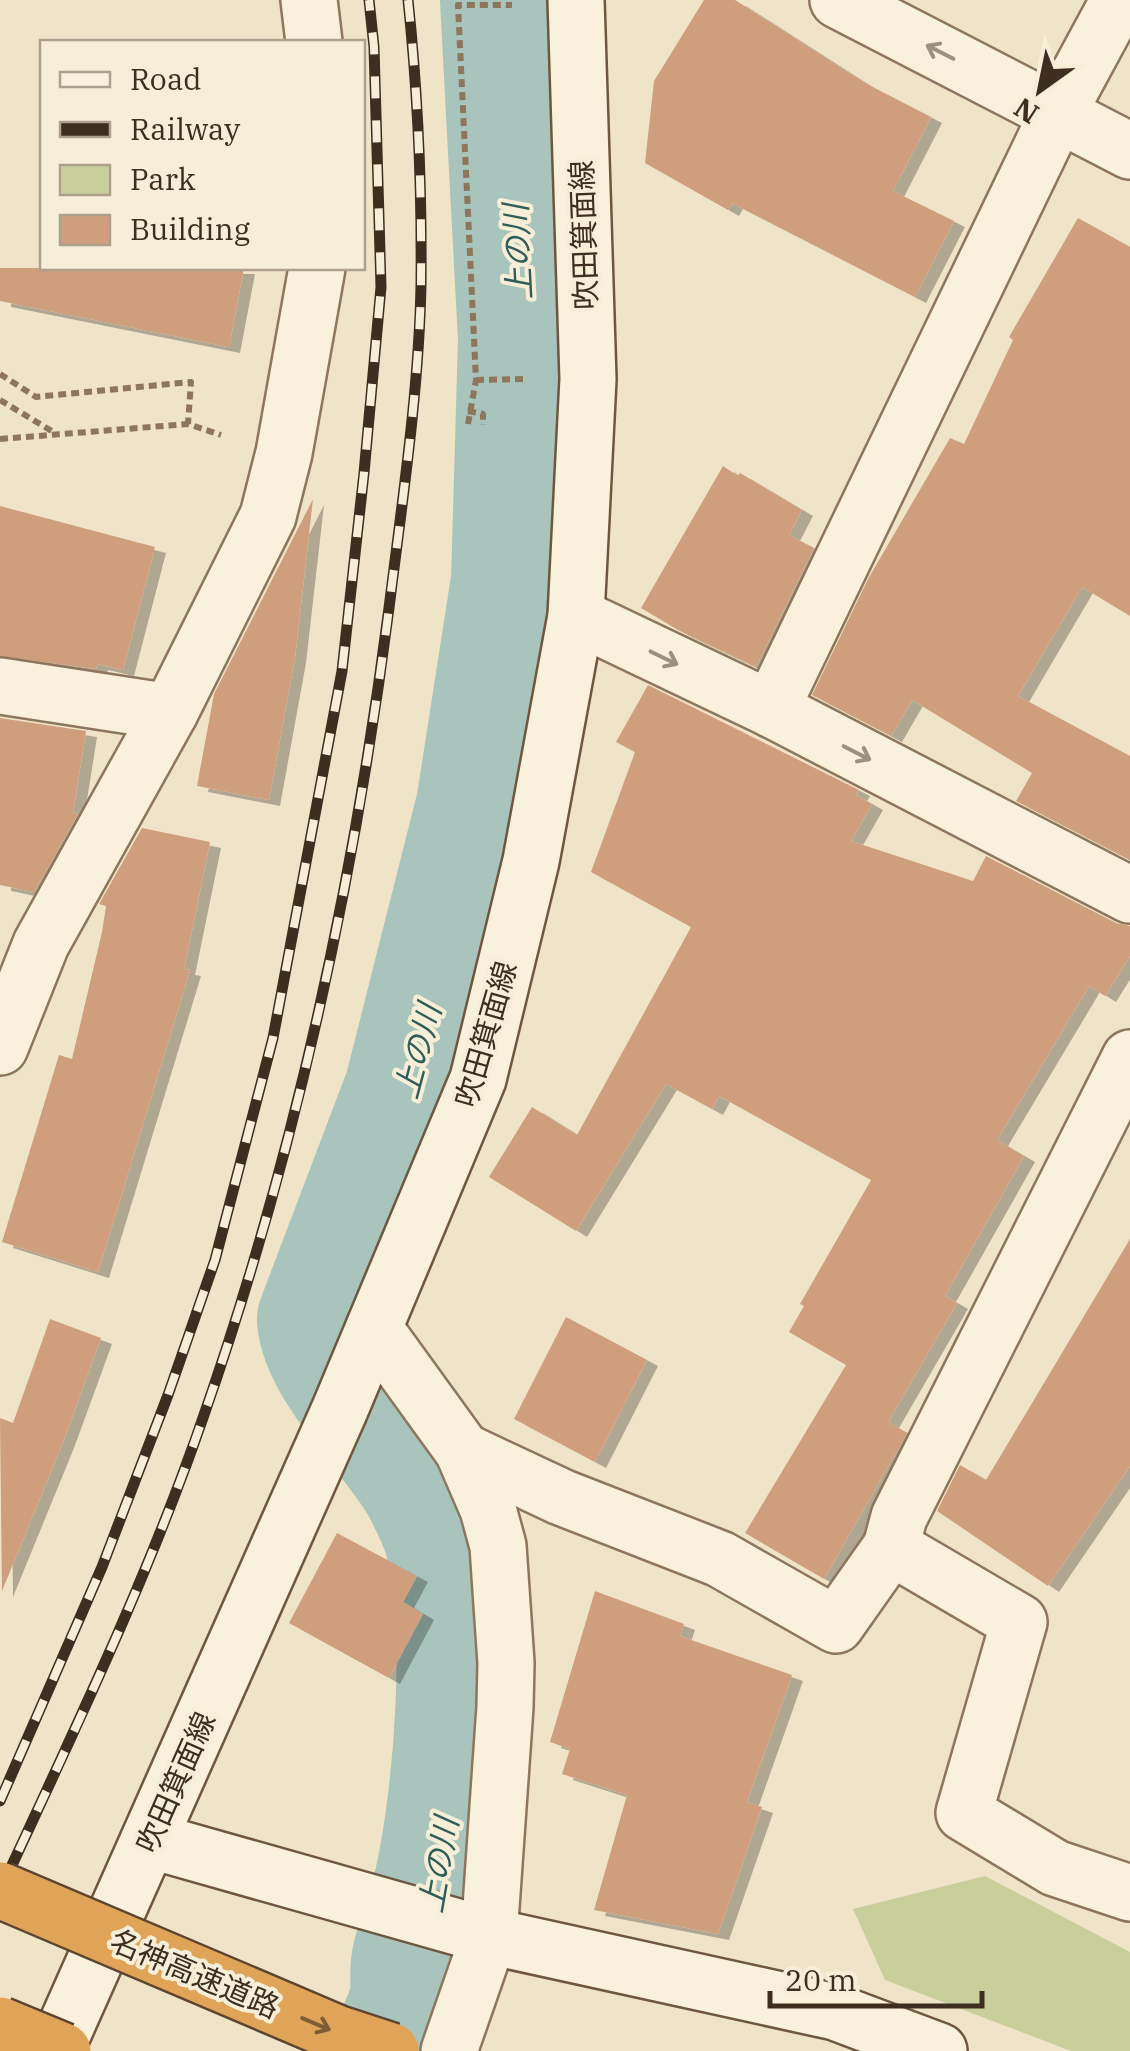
<svg xmlns="http://www.w3.org/2000/svg" width="1130" height="2051" viewBox="0 0 1130 2051" font-family="'IBM Plex Serif','Noto Sans JP',serif">
<style>
.green{fill:#c9cf9b}
.lines{fill:none;stroke-linecap:round;stroke-linejoin:round}
.river{stroke:#a9c4bc;stroke-width:128}
.building{fill:#cf9f7d;filter:url(#shadow)}
.street-casing{stroke:#8d765c;stroke-width:60}
.secondary-casing{stroke:#6f573f;stroke-width:60}
.path{stroke:#8d765c;stroke-width:6;stroke-dasharray:8 5;stroke-linecap:butt}
.street{stroke:#faf1dc;stroke-width:55}
.secondary{stroke:#faf1dc;stroke-width:55}
.rail-casing{stroke:#3d2e20;stroke-width:11}
.rail{stroke:#f7eed8;stroke-width:8;stroke-dasharray:22;stroke-linecap:butt}
.highway-bridge-casing{stroke:#5b4430;stroke-width:60;stroke-linecap:butt}
.highway-bridge{stroke:#e0a458;stroke-width:55}
.oneway{stroke:#9c907e}
.oneway2{stroke:#7e5d36}
.labels{text-anchor:middle;dominant-baseline:central;stroke-width:8;stroke-linejoin:round;paint-order:stroke}
.street-label{font-size:30px;fill:#3d2e20;stroke:#f7eed8}
.water-label{font-size:32px;font-style:italic;fill:#2f5d5a;stroke:#f7eed8}
</style>
<defs>
<filter id="shadow"><feDropShadow dx="11" dy="6" stdDeviation="0" flood-color="#0004"/></filter>
</defs>
<rect width="100%" height="100%" fill="#f0e4c8"/>
<path class="green" d="M 985,1876 L 1130,1952 L 1130,2051 L 1071,2051 L 885,1980 L 853,1909 Z"/>
<g class="lines">
<path class="river" d="M 393,2051 C 400,2035 409,2018 413,2001 C 416,1989 413,1976 415,1963 C 420,1936 431,1910 438,1883 C 458,1794 472,1622 447,1535 C 442,1519 433,1501 425,1486 C 399,1438 325,1369 321,1320 L 408,1091 L 480,806 L 515,581 L 522,339 L 504,0"/>
</g>
<g class="building">
<path d="M 704,0 L 735,0 L 865,83 L 931,117 L 893,191 L 954,221 L 915,297 L 732,203 L 728,210 L 645,163 L 654,81 Z"/>
<path d="M 1078,218 L 1130,247 L 1130,616 L 1082,587 L 1018,696 L 1130,756 L 1130,860 L 1016,801 L 1032,773 L 912,700 L 891,736 L 812,695 L 868,579 L 950,438 L 964,444 L 1013,340 L 1009,337 Z"/>
<path d="M 0,268 L 244,268 L 229,347 L 0,301 Z"/>
<path d="M 723,466 L 738,476 L 740,473 L 802,510 L 789,535 L 814,548 L 756,667 L 678,630 L 641,608 Z"/>
<path d="M 313,499 L 295,657 L 269,800 L 197,786 L 214,694 Z"/>
<path d="M 0,506 L 155,547 L 123,670 L 97,664 L 96,669 L 0,656 Z"/>
<path d="M 648,685 L 859,790 L 856,795 L 872,804 L 851,841 L 973,881 L 986,856 L 1116,923 L 1130,926 L 1130,956 L 1105,996 L 1089,986 L 997,1140 L 1024,1156 L 945,1296 L 957,1303 L 888,1422 L 907,1433 L 824,1579 L 745,1533 L 846,1365 L 789,1332 L 804,1306 L 800,1304 L 871,1180 L 719,1096 L 712,1109 L 666,1084 L 576,1231 L 489,1177 L 532,1107 L 577,1135 L 691,927 L 591,872 L 635,752 L 616,742 Z"/>
<path d="M 0,718 L 86,731 L 73,813 L 78,814 L 34,892 L 0,885 Z"/>
<path d="M 142,828 L 210,842 L 184,969 L 190,970 L 98,1272 L 2,1242 L 59,1055 L 72,1059 L 102,932 L 106,906 L 99,904 Z"/>
<path d="M 1130,1239 L 1130,1466 L 1048,1586 L 937,1511 L 960,1465 L 986,1480 Z"/>
<path d="M 566,1317 L 647,1360 L 595,1462 L 514,1419 Z"/>
<path d="M 50,1319 L 101,1338 L 63,1442 L 2,1591 L 0,1418 L 13,1423 Z"/>
<path d="M 337,1533 L 417,1576 L 403,1602 L 423,1614 L 389,1678 L 289,1623 Z"/>
<path d="M 595,1591 L 684,1624 L 680,1636 L 792,1675 L 747,1802 L 762,1807 L 718,1934 L 594,1910 L 627,1795 L 562,1774 L 570,1749 L 550,1742 Z"/>
</g>
<g class="lines">
<g class="street-casing">
<g id="street">
<path d="M 309,0 L 314,42"/>
<path d="M 838,0 L 1130,151"/>
<path d="M 576,616 L 771,709 L 1130,895"/>
<path d="M 0,686 L 170,712"/>
<path d="M 771,709 L 1058,113 L 1119,0"/>
<path d="M 0,1047 L 41,944 L 170,712 L 268,516 L 284,453 L 317,268"/>
<path d="M 374,1328 L 463,1451 L 488,1509 L 498,1546 L 506,1663 L 505,1707 L 489,1936 L 449,2051"/>
<path d="M 463,1451 L 561,1497 L 720,1559 L 836,1625 L 891,1547 L 1019,1622 L 964,1813 L 1055,1868 L 1130,1893"/>
<path d="M 891,1547 L 899,1517 L 1130,1058"/>
</g>
</g>
<g class="secondary-casing">
<g id="secondary">
<path d="M 149,1840 L 489,1936 L 835,2012 L 939,2051"/>
<path d="M 55,2051 L 340,1409 L 478,1079 L 531,861 L 576,616 L 588,379 L 576,0"/>
</g>
</g>
<g class="path">
<path d="M 0,374 L 36,397 L 191,382 L 188,424"/>
<path d="M 476,380 L 524,379"/>
<path d="M 0,400 L 55,433"/>
<path d="M 468,411 L 483,414 L 483,425"/>
<path d="M 468,424 L 476,380 L 458,5 L 512,5"/>
<path d="M 0,439 L 188,424 L 221,435"/>
</g>
<use href="#street" class="street"/>
<use href="#secondary" class="secondary"/>
<g class="rail-casing">
<g id="rail">
<path d="M 0,1801 L 102,1567 L 168,1395 L 215,1260 L 273,1038 L 342,671 L 364,473 L 381,287 L 374,47 L 369,0"/>
<path d="M 0,1891 C 73,1733 149,1576 205,1412 C 296,1151 354,881 389,608 C 402,503 419,390 421,285 C 422,190 418,94 408,0"/>
</g>
</g>
<use href="#rail" class="rail"/>
<g class="highway-bridge-casing">
<g id="highway-bridge">
<path d="M 0,1890 L 339,2034 L 391,2051"/>
<path d="M 0,2025 L 63,2051"/>
</g>
</g>
<use href="#highway-bridge" class="highway-bridge"/>
</g>
<defs><path id="oneway-shaft" d="M-6 0H5M1.5-3L5.5 0L1.5 3" fill="none" stroke-width="1.6" stroke-linecap="round" stroke-linejoin="round" transform="scale(2.5)"/></defs>
<g class="oneway">
<use href="#oneway-shaft" transform="translate(940 52) rotate(-153)"/>
<use href="#oneway-shaft" transform="translate(664 658) rotate(26)"/>
<use href="#oneway-shaft" transform="translate(857 753) rotate(27)"/>
</g>
<use class="oneway2" href="#oneway-shaft" transform="translate(316 2024) rotate(23)"/>
<g class="labels">
<g class="street-label">
<text transform="translate(583 235) rotate(-92)">吹田箕面線</text>
<text transform="translate(485 1034) rotate(-74)">吹田箕面線</text>
<text transform="translate(175 1782) rotate(-66)">吹田箕面線</text>
<text transform="translate(195 1973) rotate(23)">名神高速道路</text>
</g>
<g class="water-label">
<text transform="translate(517 252) rotate(-93)">上の川</text>
<text transform="translate(417 1051) rotate(-75)">上の川</text>
<text transform="translate(438 1865) rotate(-80)">上の川</text>
</g>
</g>
<rect x="40" y="40" width="325" height="230" fill="#f7eed8" stroke="#ada18e" stroke-width="2.5"/>
<rect x="60" y="72" width="50" height="15" fill="#faf1dc" stroke="#ada18e" stroke-width="2.5"/>
<text x="130" y="90" font-size="30" fill="#3d2e20">Road</text>
<rect x="60" y="122" width="50" height="15" fill="#3d2e20" stroke="#ada18e" stroke-width="2.5"/>
<text x="130" y="140" font-size="30" fill="#3d2e20">Railway</text>
<rect x="60" y="165" width="50" height="30" fill="#c9cf9b" stroke="#ada18e" stroke-width="2.5"/>
<text x="130" y="190" font-size="30" fill="#3d2e20">Park</text>
<rect x="60" y="215" width="50" height="30" fill="#cf9f7d" stroke="#ada18e" stroke-width="2.5"/>
<text x="130" y="240" font-size="30" fill="#3d2e20">Building</text>
<g transform="translate(1040 90) rotate(213)" stroke="#f7eed8" stroke-width="8" paint-order="stroke">
<path d="M0-8L18 38L0 25L-18 38Z" fill="#3d2e20"/>
<text y="-15" font-size="28" font-weight="bold" text-anchor="middle" fill="#3d2e20">N</text>
</g>
<path d="M770 1991v15h212v-15" fill="none" stroke="#3d2e20" stroke-width="5"/>
<text x="785" y="1991" font-size="30" fill="#3d2e20" stroke="#f7eed8" stroke-width="8" paint-order="stroke">20 m</text>
</svg>
